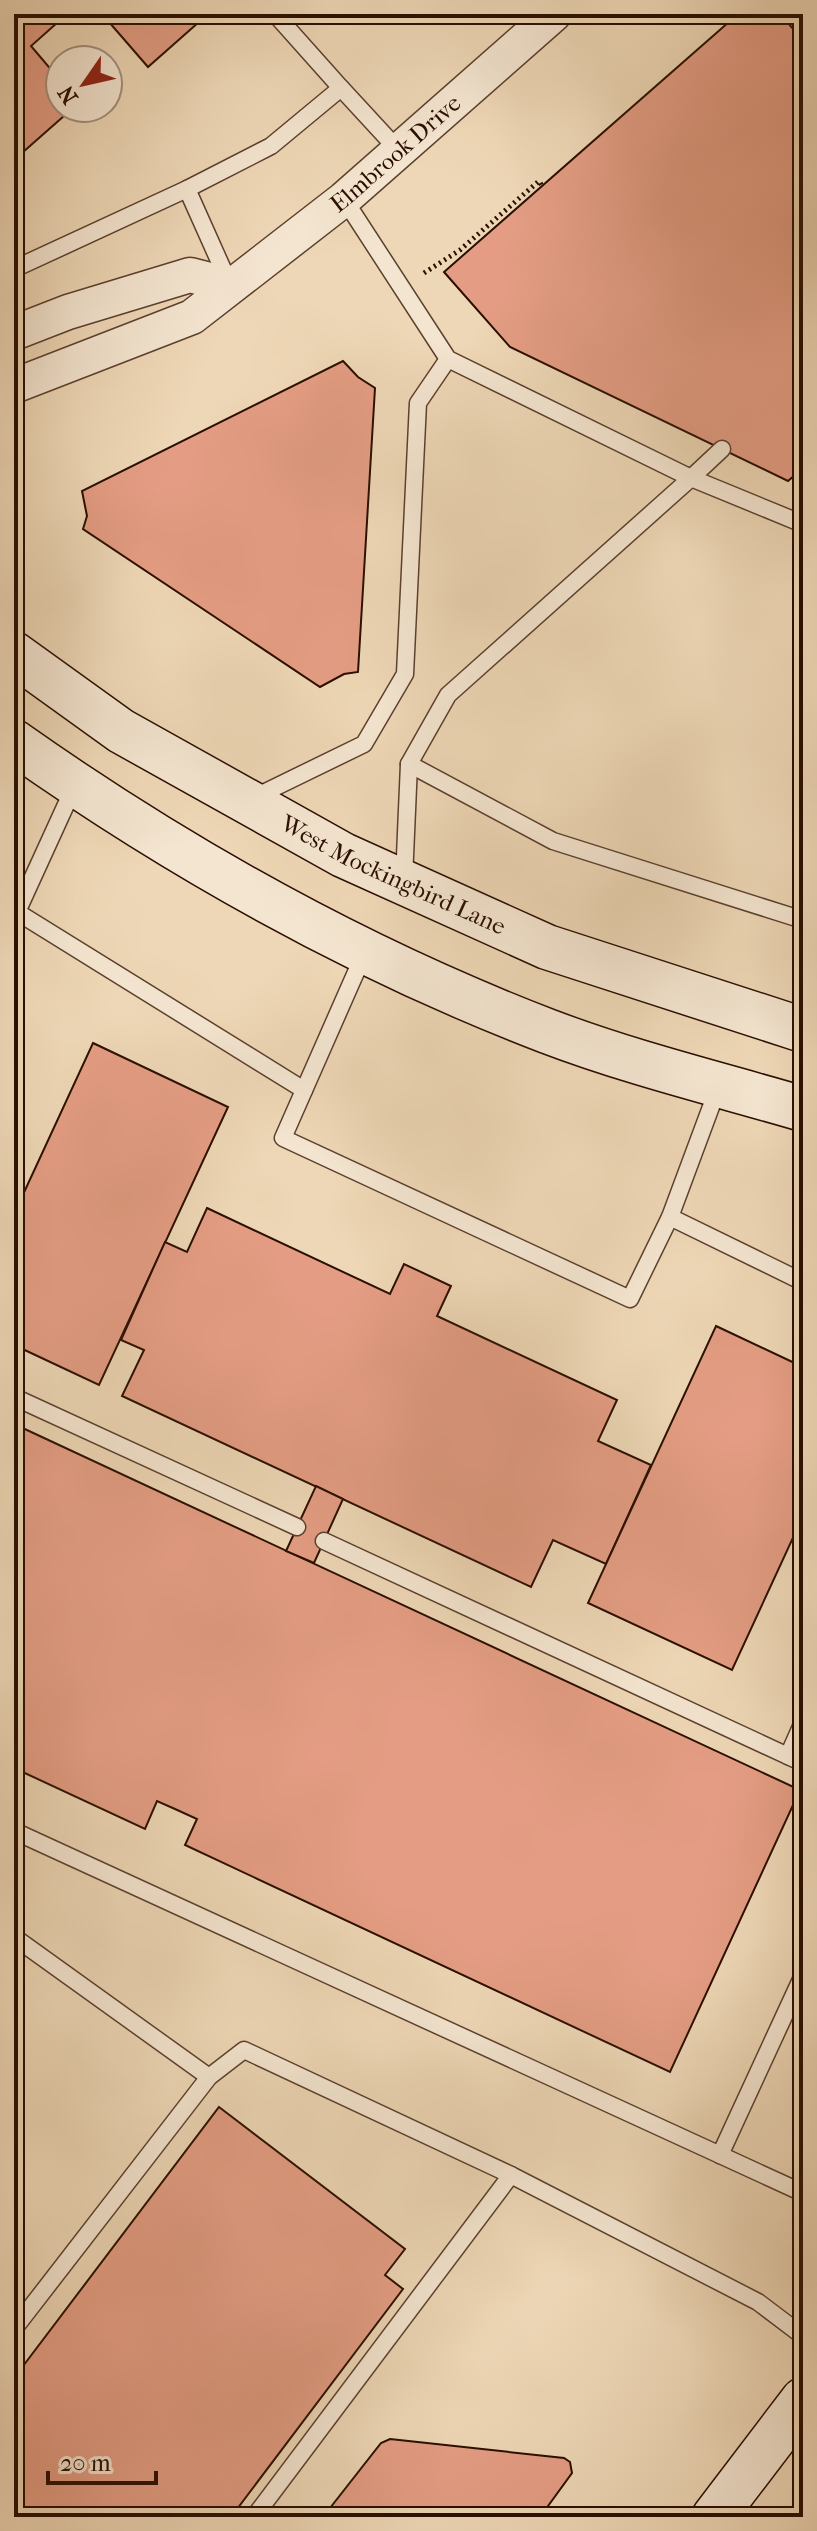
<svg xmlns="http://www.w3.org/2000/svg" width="817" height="2531" viewBox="0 0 817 2531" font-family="'IM FELL French Canon',serif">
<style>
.building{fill:#e49d84;stroke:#2a0e00;stroke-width:2}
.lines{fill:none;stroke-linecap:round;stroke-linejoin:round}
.lane-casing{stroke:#5b402e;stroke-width:19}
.street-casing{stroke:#5b402e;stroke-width:37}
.secondary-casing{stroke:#2a0e00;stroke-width:47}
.path{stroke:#2a0e00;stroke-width:5;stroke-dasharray:2 4;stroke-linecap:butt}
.lane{stroke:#f4e5d0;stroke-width:16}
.street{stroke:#f4e5d0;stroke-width:34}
.secondary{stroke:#f4e5d0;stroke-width:44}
.labels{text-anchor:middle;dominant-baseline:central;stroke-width:8;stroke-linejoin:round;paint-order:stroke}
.street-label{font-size:24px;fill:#2a0e00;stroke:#f4e5d0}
</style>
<rect width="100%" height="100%" fill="#eed7b6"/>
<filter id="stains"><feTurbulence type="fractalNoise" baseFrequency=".0025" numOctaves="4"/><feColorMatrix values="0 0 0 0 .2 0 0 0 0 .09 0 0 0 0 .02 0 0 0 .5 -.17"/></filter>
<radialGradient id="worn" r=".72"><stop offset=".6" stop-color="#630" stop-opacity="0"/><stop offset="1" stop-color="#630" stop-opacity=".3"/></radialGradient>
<g class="building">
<path d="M 14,14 L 67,14 L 31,46 L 60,80 L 60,108 L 73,108 L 14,160 Z"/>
<path d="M 102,14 L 208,14 L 148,67 Z"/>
<path d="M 738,14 L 780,14 L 803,40 L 803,468 L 788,481 L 510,347 L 444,272 Z"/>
<path d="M 343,361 L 358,377 L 375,388 L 358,672 L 344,674 L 320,687 L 83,529 L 87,516 L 82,491 Z"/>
<path d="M 93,1043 L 228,1107 L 99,1385 L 14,1345 L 14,1214 Z"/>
<path d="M 207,1208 L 390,1294 L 404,1264 L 451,1286 L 437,1316 L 617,1400 L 598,1441 L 651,1465 L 606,1564 L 553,1540 L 531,1587 L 122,1396 L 144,1350 L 121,1340 L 165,1242 L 187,1252 Z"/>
<path d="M 716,1326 L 803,1367 L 803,1516 L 732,1670 L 588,1603 Z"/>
<path d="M 14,1424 L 800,1790 L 670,2072 L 185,1845 L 197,1819 L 175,1809 L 157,1801 L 145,1829 L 14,1768 Z"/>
<path d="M 316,1486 L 343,1499 L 314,1563 L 286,1551 Z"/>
<path d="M 219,2107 L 405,2249 L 385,2275 L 403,2289 L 231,2517 L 14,2517 L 14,2378 Z"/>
<path d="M 390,2439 L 564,2458 L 570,2462 L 572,2473 L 540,2517 L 323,2517 L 381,2443 Z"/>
</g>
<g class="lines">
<g class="lane-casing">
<g id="lane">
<path d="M 275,14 L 341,88"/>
<path d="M 187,189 L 229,283"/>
<path d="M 344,199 L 448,359 L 691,478 L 448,695 L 409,764 L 404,879"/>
<path d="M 14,269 L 187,189 L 271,146 L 341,88 L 400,152"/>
<path d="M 722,449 L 691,478 L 803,524"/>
<path d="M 409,764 L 553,841 L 803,920"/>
<path d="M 75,785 L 17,912 L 304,1090"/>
<path d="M 251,799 L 364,744 L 405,674 L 418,403 L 448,359"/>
<path d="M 364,954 L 283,1138 L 630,1299 L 670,1217"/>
<path d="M 718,1088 L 670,1217 L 803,1282"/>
<path d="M 14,1397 L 297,1527"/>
<path d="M 324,1541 L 803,1763"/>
<path d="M 788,1756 L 803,1722"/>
<path d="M 14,1831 L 803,2193"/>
<path d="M 14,1937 L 209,2077"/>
<path d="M 720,2155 L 803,1975"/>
<path d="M 14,2329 L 209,2077 L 244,2050 L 511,2175"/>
<path d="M 254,2517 L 511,2175 L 758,2302 L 803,2336"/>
</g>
</g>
<g class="street-casing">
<g id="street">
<path d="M 14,333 L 68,312 L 190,275 L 229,285"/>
<path id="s1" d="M 14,386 L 192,317 L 344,199 L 554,14"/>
</g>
</g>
<g class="secondary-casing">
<g id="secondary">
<path id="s2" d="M 14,654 L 121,731 L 343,855 L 547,947 L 803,1030"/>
<path d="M 14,742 C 180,859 357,958 547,1031 C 631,1063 718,1084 803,1109"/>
<path d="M 714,2517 L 803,2400"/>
</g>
</g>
<path class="path" d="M 424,273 L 460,250 L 539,181 L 542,186"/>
<use href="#lane" class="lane"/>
<use href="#street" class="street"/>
<use href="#secondary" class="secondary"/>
</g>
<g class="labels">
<g class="street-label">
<text stroke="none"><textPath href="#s1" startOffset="452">Elmbrook Drive</textPath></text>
<text stroke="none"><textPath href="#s2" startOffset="440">West Mockingbird Lane</textPath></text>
</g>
</g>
<rect width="817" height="2531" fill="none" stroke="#eed7b6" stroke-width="48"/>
<rect x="16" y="16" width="785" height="2499" fill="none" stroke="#2a0e00" stroke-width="4"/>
<rect x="24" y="24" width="769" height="2483" fill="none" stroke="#2a0e00" stroke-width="2"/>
<g transform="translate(84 84) rotate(236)"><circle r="38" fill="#f4e5d0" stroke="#a38f7d" stroke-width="2"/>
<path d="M0-6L14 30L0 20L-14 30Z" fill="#8f2418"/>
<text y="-12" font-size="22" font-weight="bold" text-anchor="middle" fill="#2a0e00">N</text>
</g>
<path d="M48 2471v12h108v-12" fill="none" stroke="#2a0e00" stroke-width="4"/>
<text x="60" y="2471" font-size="24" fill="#2a0e00" stroke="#f4e5d0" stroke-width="6" paint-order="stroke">20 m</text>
<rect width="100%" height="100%" filter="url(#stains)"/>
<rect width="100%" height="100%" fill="url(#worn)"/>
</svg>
